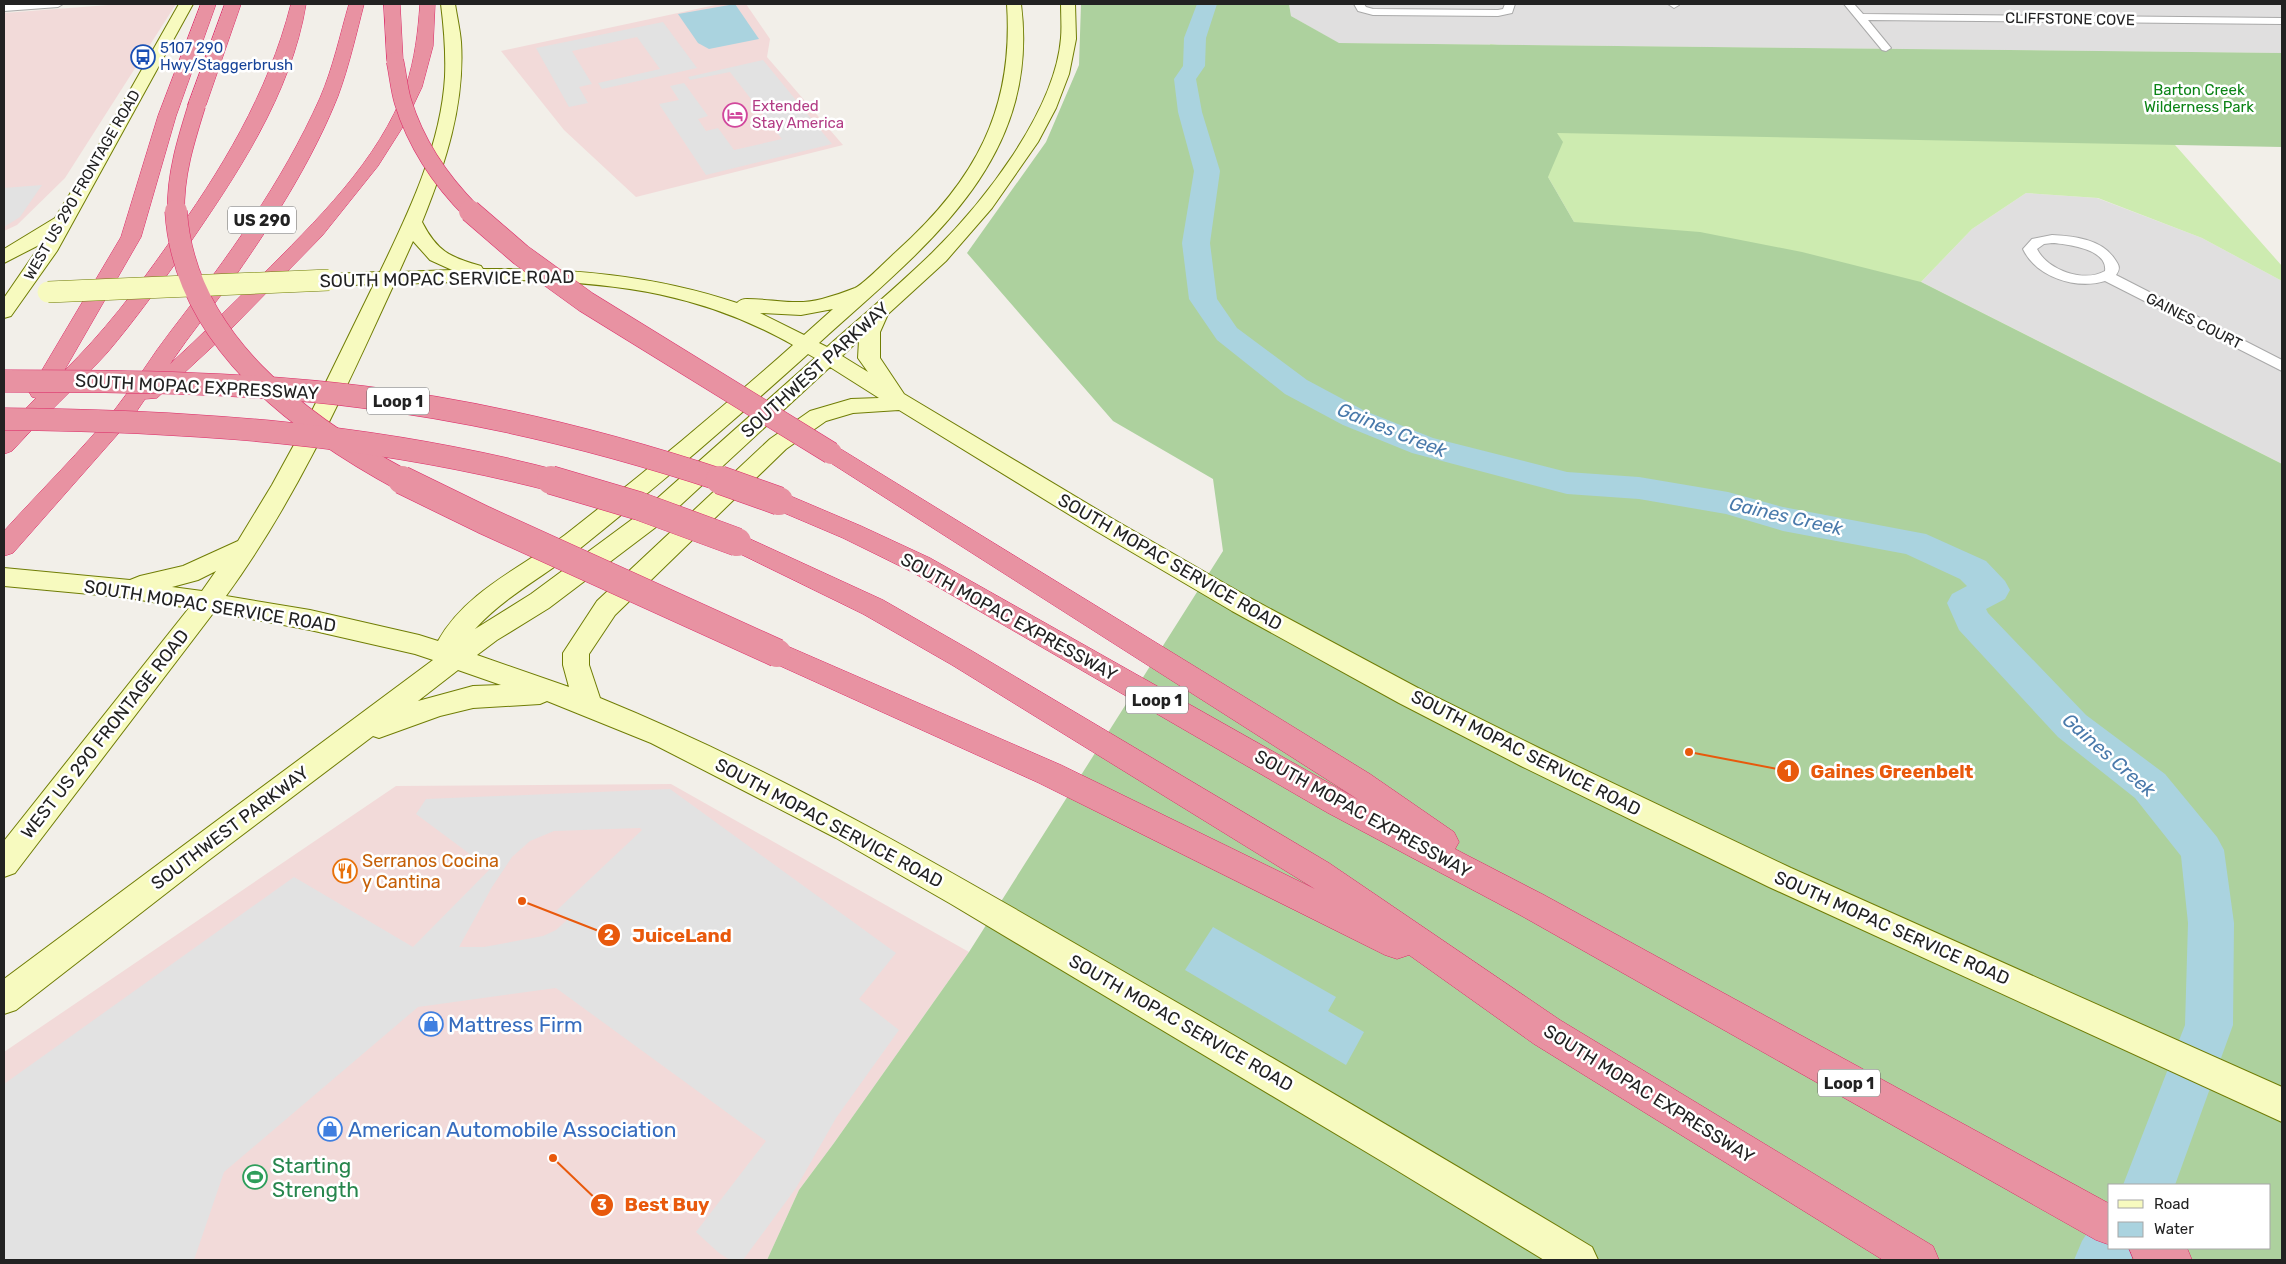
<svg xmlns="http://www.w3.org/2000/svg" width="2286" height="1264" viewBox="0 0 2286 1264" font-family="Rubik,sans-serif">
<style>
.residential{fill:#e0dfdf}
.commercial{fill:#f2dad9}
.grass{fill:#cdebb0}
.forest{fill:#add19e;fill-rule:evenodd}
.parking{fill:#e2e2e2;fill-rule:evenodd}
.water{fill:#aad3df}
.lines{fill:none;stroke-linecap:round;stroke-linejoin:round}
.river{fill:#aad3df;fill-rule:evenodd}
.street-casing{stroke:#a9a9a9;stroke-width:2}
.secondary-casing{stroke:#707d05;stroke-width:2}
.highway-casing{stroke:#dc2a67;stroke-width:1}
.street{fill:#fff;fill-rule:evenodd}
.secondary{fill:#f7fabf;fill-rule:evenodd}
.highway{fill:#e892a2;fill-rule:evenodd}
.secondary-bridge-casing{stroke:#707d05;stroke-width:22;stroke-linecap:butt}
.highway-bridge-far2-casing{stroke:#dc2a67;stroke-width:18;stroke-linecap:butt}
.highway-bridge-far1-casing{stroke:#dc2a67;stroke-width:23;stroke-linecap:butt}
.highway-bridge-casing{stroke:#dc2a67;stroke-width:29;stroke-linecap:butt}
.secondary-bridge{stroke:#f7fabf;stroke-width:21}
.highway-bridge-far2{stroke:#e892a2;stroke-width:17}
.highway-bridge-far1{stroke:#e892a2;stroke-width:22}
.highway-bridge{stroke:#e892a2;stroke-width:28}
.labels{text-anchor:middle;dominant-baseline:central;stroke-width:5;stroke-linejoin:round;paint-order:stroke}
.far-street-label{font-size:15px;fill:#222;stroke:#fff}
.far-transit-label{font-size:15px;fill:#164399;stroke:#fff;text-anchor:start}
.far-park-label{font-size:15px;fill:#0c8416;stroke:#fff}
.far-hotel-label{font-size:15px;fill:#b23c85;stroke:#fff;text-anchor:start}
.shield{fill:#fff;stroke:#646464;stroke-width:1}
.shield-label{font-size:16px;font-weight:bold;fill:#222}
.street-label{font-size:18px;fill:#222;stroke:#fff}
.food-label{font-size:18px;fill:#c56008;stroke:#fff;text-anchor:start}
.water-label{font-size:19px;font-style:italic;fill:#4a7aab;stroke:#fff}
.near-shop-label{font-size:21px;fill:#366cbe;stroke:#fff;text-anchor:start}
.near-leisure-label{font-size:21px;fill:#27864d;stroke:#fff;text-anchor:start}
.leader{fill:none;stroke:#e8590c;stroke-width:2}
.callout-dot{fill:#e8590c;stroke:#fff;stroke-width:2}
.mark-label{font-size:15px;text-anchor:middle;font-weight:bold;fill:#fff}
.callout-label{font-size:19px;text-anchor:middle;font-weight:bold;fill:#e8590c;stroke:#fff;stroke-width:5;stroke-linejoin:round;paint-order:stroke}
</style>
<rect width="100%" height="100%" fill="#f2efe9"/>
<g class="residential">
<path d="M 1289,4 L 2282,4 L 2282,53 L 1338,43 L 1291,16 Z"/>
<path d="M 2026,193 L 2097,198 L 2202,238 L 2282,281 L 2282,464 L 1921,282 L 1972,229 Z"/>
</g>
<g class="commercial">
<path d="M 121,4 L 176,4 L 65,178 L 17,225 L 4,231 L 4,13 Z"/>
<path d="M 720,4 L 746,4 L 770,39 L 767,57 L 843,145 L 636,197 L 564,130 L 501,51 Z"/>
<path d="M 671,784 L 969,952 L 834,1143 L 799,1190 L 767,1260 L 4,1260 L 4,1052 L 396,786 Z"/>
</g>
<path class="grass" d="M 1490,44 L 2168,137 L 2282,266 L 2282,281 L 2202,238 L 2098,198 L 2026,193 L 1972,229 L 1921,282 L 2282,464 L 1574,222 L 1548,177 Z"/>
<path class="forest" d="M 1081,4 L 1289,4 L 1291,16 L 1339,43 L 2282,53 L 2282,147 L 1557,133 L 1563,142 L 1548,177 L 1574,222 L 1700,232 L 1802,252 L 1921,282 L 2282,464 L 2282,1260 L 767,1260 L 799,1190 L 834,1143 L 969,952 L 1223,551 L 1213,479 L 1113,421 L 967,253 L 1046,142 L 1079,65 ZM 2110,1185 L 2270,1185 L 2270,1248 L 2110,1248 Z"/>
<g class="parking">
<path d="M 663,22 L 697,68 L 602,89 L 598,83 L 660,69 L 637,37 L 572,51 L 592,84 L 579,87 L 588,103 L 569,107 L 536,48 Z"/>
<path d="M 763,60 L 832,144 L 706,175 L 659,104 L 679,100 L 670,86 L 684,83 L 708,116 L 698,119 L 706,131 L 718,128 L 734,150 L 782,139 L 730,72 L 690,80 L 688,77 Z"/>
<path d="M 42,185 L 20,217 L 4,227 L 4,188 Z"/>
<path d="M 670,789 L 896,953 L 859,999 L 899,1030 L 836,1118 L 796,1188 L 743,1260 L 730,1260 L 719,1253 L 696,1232 L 766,1141 L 556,988 L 418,1007 L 224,1172 L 194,1260 L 4,1260 L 4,1084 L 294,877 L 413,947 L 490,869 L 416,814 L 426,799 ZM 640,828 L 642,830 L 556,911 L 567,920 L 556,930 L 543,936 L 484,947 L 459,947 L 492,887 L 512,857 L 530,841 L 554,831 Z"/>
</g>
<g class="water">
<path d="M 735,4 L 759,39 L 709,49 L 698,43 L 678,14 Z"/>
<path d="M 1213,927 L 1336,997 L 1328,1011 L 1364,1032 L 1346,1065 L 1185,970 Z"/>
</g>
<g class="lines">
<g class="river">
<path d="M 1197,4 L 1217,4 L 1206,38 L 1205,66 L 1196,79 L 1202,112 L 1220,171 L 1210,243 L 1217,299 L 1237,328 L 1307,380 L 1365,411 L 1433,438 L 1567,472 L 1639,477 L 1728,492 L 1783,507 L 1926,534 L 1986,561 L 2005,581 L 2010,590 L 2005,599 L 1986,609 L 1988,613 L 2086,715 L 2165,774 L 2217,837 L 2224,850 L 2234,923 L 2233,1025 L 2175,1185 L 2123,1185 L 2185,1025 L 2188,923 L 2181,856 L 2135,798 L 2058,737 L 1959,630 L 1947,603 L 1952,594 L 1967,586 L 1960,579 L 1906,554 L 1783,531 L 1726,514 L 1639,499 L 1567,494 L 1412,453 L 1343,425 L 1285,394 L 1217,340 L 1189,299 L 1182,243 L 1194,171 L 1178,112 L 1174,79 L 1183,66 L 1184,38 Z"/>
<path d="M 2110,1219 L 2110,1248 L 2136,1248 L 2131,1260 L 2074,1260 L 2082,1241 L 2091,1227 Z"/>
</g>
<g class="street-casing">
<g id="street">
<path d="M 19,4 L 63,4 L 58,7 L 4,11 L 4,5 Z"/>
<path d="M 1354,4 L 1364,4 L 1366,7 L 1373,9 L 1498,10 L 1503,9 L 1505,4 L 1515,4 L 1512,13 L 1498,16 L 1373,15 L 1358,11 Z"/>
<path d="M 1668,4 L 1678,4 L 1679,5 L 1674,8 Z"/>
<path d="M 1844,4 L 1854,4 L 1863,14 L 2282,18 L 2282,24 L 1868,20 L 1891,48 L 1886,51 L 1882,50 Z"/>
<path d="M 2052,235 C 2073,236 2101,239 2114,258 C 2119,265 2121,268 2116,275 L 2282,360 L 2282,371 L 2105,281 C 2076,290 2036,277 2023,249 L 2032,239 ZM 2052,243 C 2067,244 2108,249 2105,271 C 2084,283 2047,270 2037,249 L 2044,244 Z"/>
</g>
</g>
<g class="secondary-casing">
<g id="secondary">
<path d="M 179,4 L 193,4 L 57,251 L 11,316 L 4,318 L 4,298 L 41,244 L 4,263 L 4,249 L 55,218 L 86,168 Z"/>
<path d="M 441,4 L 455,4 C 457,17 460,30 461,42 C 465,105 445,165 422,222 C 437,251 449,257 481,266 L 483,269 C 570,268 654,275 737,303 C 740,300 742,299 747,299 C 773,299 796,306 822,299 C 833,296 845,292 855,288 C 864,284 888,259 897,251 C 975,181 1014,110 1007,4 L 1021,4 C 1041,163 923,248 819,343 L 827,347 C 862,316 898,286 932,253 C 983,203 1055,112 1061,38 C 1062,27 1061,15 1061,4 L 1075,4 L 1076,39 L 1069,74 L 1056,108 L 1038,142 L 992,208 L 946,261 L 888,314 L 880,332 L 880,358 L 904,394 L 1113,519 L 1250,598 L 1418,688 L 1541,749 L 1791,868 L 2282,1087 L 2282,1122 L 1769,887 L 1521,766 L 1399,703 L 1232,611 L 1096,531 L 899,410 L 853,413 L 826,421 L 786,449 L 615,615 L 589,654 L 589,665 L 600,698 C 774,769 938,864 1100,958 C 1265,1053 1429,1149 1592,1247 L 1598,1260 L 1544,1260 L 1388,1165 L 951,904 L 836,838 L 651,743 L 547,701 L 540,704 L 473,708 L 440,716 L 379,738 L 373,736 L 209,860 L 16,1010 L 4,1014 L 4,979 L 433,660 L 415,654 L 310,630 L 214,612 L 15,873 L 4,877 L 4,841 L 189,608 L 122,597 L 4,586 L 4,568 L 130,580 L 140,576 L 183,566 L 238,541 L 272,485 L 307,421 L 374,284 L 329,286 L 322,284 L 319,280 L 322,276 L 329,274 L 380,272 C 409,212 441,145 445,77 C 446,52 444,28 441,4 ZM 413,241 L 430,260 L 452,270 L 399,272 ZM 518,280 C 620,283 703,294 793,345 C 719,411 643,474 565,535 C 521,568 466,591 438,641 L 419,635 L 310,610 L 226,596 C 296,500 345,391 394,284 ZM 833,309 L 804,335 L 760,313 L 801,315 ZM 859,340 L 858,358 L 868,372 L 842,356 ZM 808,354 L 815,358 L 642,512 L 531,594 L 475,629 C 506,595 548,574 583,546 C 660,484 735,420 808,354 ZM 830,367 L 879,398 L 851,399 L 810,411 L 770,439 L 597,601 L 563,653 L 563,665 L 569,687 L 477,655 L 497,640 L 549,608 L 660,524 ZM 216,571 L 202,591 L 172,587 L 198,580 ZM 458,670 L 501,685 L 473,686 L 418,701 Z"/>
</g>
</g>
<g class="highway-casing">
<g id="highway">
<path d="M 201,4 L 216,4 L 176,116 L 141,237 L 64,371 C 103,333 136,290 167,246 C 221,171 268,94 291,4 L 306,4 C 291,95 236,176 185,250 C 160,285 135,320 107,353 C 77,387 42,417 12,451 L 4,454 L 4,431 L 36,398 L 32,397 L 29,392 L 121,237 L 158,116 Z"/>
<path d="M 225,4 L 241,4 L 206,105 L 203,109 L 191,109 L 188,105 Z"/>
<path d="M 349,4 L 364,4 C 356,35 349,66 338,96 C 313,159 275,219 236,275 C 214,305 191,333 170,364 C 201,336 230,306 260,277 C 315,222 379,161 406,86 C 415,59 418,32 420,4 L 435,4 L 433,46 L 422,87 L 404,125 L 378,166 L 322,236 L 224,336 L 157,398 L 145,399 L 132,418 L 13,553 L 4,556 L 4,531 C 41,490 82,450 116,408 C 136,383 152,355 171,331 C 228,257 282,183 320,98 C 333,68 340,35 349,4 Z"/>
<path d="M 384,4 L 400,4 L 403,61 L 401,64 L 389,64 L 387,61 Z"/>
<path d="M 831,445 L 839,448 L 1370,774 L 1454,832 L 1459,842 L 1455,849 L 1544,895 L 2110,1204 L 2110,1245 L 2096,1240 L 1520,915 L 1328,813 L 912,572 L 843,538 L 770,507 L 767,501 L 770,495 L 779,493 L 788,495 L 861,526 L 930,558 L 1359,800 L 823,458 L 819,453 L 823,448 Z"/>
<path d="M 737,533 L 883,600 L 972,651 L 1329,863 L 1560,1020 L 1933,1246 L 1939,1260 L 1883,1260 L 1534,1044 L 1409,955 L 1397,959 L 1385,955 L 1039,783 L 767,660 L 763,653 L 767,646 L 777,642 L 787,646 L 1061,765 L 1315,889 L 952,665 L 863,614 L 728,548 L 724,542 L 728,536 Z"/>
<path d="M 2129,1248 L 2187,1248 L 2192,1260 L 2134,1260 Z"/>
</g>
</g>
<use href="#street" class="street"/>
<use href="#secondary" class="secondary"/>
<use href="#highway" class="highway"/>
<g class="secondary-bridge-casing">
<path id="secondary-bridge" d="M 48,292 L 329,280"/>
</g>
<g class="highway-bridge-far2-casing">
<g id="highway-bridge-far2">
<path d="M 395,61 C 398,75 399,89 403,102 C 416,144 441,181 472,212"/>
<path d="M 176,212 C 175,175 186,140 197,105"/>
</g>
</g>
<g class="highway-bridge-far1-casing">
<g id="highway-bridge-far1">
<path d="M 176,211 C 184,340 300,425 404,481"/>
<path d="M 470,211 L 521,255 L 586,302 L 831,453"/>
<path d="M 4,381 C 124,381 244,382 363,397 C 486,412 606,442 724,481"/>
<path d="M 4,419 C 193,421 372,433 555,481"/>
</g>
</g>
<g class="highway-bridge-casing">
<g id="highway-bridge">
<path d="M 402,480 L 484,520 L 777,653"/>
<path d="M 551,480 L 639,506 L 737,542"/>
<path d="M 720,480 L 779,501"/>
</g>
</g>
<use href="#secondary-bridge" class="secondary-bridge"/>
<use href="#highway-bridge-far2" class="highway-bridge-far2"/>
<use href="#highway-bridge-far1" class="highway-bridge-far1"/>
<use href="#highway-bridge" class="highway-bridge"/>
</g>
<defs>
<g id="bus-ring" transform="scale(1.25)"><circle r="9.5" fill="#fff" stroke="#1a4fb4" stroke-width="1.5"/><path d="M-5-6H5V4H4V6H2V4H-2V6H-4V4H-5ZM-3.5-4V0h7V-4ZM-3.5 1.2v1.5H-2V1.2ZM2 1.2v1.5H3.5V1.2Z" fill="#1a4fb4"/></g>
<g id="hotel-ring" transform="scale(1.25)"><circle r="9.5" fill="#fff" stroke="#d1479c" stroke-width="1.5"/><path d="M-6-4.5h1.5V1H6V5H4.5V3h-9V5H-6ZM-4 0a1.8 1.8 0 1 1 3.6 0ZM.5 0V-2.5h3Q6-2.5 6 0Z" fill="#d1479c"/></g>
<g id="restaurant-ring" transform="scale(1.25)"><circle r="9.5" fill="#fff" stroke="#e8710a" stroke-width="1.5"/><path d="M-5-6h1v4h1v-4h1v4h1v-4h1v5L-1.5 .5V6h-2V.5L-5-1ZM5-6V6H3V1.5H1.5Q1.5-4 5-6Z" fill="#e8710a"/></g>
<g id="shop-ring" transform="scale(1.25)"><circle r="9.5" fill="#fff" stroke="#3f7fe0" stroke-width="1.5"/><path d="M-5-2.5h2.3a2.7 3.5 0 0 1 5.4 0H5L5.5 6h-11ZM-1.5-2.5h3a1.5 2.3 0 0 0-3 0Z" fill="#3f7fe0"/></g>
<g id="stadium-ring" transform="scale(1.25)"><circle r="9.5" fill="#fff" stroke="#2e9e5b" stroke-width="1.5"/><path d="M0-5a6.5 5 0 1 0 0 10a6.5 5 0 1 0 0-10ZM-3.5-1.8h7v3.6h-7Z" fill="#2e9e5b"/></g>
</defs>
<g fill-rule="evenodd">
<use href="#bus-ring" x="143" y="57"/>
<use href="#hotel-ring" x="735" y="115"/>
<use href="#restaurant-ring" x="345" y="871"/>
<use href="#shop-ring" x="431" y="1024"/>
<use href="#shop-ring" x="330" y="1129"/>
<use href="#stadium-ring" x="255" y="1177"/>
</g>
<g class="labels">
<g class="far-street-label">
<text transform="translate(2070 19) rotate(1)">CLIFFSTONE COVE</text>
<text transform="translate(82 185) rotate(-60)">WEST US 290 FRONTAGE ROAD</text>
<text transform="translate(2194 321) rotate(27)">GAINES COURT</text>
</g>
<g class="far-transit-label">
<text x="160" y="48">5107 290<tspan x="160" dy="17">Hwy/Staggerbrush</tspan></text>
</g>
<g class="far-park-label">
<text x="2199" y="90">Barton Creek<tspan x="2199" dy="17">Wilderness Park</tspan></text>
</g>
<g class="far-hotel-label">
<text x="752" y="106">Extended<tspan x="752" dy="17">Stay America</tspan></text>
</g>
<g class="shield">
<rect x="228" y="206.5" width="68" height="27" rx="4"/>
<rect x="367" y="387.5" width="62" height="27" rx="4"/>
<rect x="1126" y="686.5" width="62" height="27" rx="4"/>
<rect x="1818" y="1069.5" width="62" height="27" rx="4"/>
</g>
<g class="shield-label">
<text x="262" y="220">US 290</text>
<text x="398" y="401">Loop 1</text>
<text x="1157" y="700">Loop 1</text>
<text x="1849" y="1083">Loop 1</text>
</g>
<g class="street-label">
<text transform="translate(447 279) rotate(-1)">SOUTH MOPAC SERVICE ROAD</text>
<text transform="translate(815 370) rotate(-42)">SOUTHWEST PARKWAY</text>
<text transform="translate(197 387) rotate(3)">SOUTH MOPAC EXPRESSWAY</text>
<text transform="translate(1170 562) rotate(30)">SOUTH MOPAC SERVICE ROAD</text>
<text transform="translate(210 606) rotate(9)">SOUTH MOPAC SERVICE ROAD</text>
<text transform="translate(1009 617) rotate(29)">SOUTH MOPAC EXPRESSWAY</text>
<text transform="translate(105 734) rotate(-52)">WEST US 290 FRONTAGE ROAD</text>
<text transform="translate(1526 753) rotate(27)">SOUTH MOPAC SERVICE ROAD</text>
<text transform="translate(1363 814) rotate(29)">SOUTH MOPAC EXPRESSWAY</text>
<text transform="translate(829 823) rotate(28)">SOUTH MOPAC SERVICE ROAD</text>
<text transform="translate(230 828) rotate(-37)">SOUTHWEST PARKWAY</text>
<text transform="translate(1892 928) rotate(24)">SOUTH MOPAC SERVICE ROAD</text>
<text transform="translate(1181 1023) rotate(30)">SOUTH MOPAC SERVICE ROAD</text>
<text transform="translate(1649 1094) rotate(32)">SOUTH MOPAC EXPRESSWAY</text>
</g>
<g class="food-label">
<text x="362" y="861">Serranos Cocina<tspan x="362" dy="21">y Cantina</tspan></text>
</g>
<g class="water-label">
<text transform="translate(1392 430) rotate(22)">Gaines Creek</text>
<text transform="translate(1786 516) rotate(13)">Gaines Creek</text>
<text transform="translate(2109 755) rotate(41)">Gaines Creek</text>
</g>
<g class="near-shop-label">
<text x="448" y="1024">Mattress Firm</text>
<text x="348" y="1129">American Automobile Association</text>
</g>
<g class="near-leisure-label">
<text x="272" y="1165">Starting<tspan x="272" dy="24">Strength</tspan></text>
</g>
</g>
<path class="leader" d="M1689 752L1788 771M522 901L609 935M553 1158L602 1205"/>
<g class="callout-dot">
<circle cx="1689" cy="752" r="5"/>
<circle cx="522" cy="901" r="5"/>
<circle cx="553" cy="1158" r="5"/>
<circle cx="1788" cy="771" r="12"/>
<circle cx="609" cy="935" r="12"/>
<circle cx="602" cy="1205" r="12"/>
</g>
<g class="mark-label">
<text x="1788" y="776">1</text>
<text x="609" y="940">2</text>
<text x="602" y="1210">3</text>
</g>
<g class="callout-label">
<text x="1892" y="778">Gaines Greenbelt</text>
<text x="682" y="942">JuiceLand</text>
<text x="667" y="1211">Best Buy</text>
</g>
<rect width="2286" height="1264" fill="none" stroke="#222222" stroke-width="10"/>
<rect x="2108" y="1184" width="162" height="65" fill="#ffffff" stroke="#a7a7a7"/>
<rect x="2118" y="1200" width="25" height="8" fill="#f7fabf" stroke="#a7a7a7"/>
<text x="2154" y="1209" font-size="15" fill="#222222">Road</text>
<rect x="2118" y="1222" width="25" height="15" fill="#aad3df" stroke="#a7a7a7"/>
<text x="2154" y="1234" font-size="15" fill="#222222">Water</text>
</svg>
